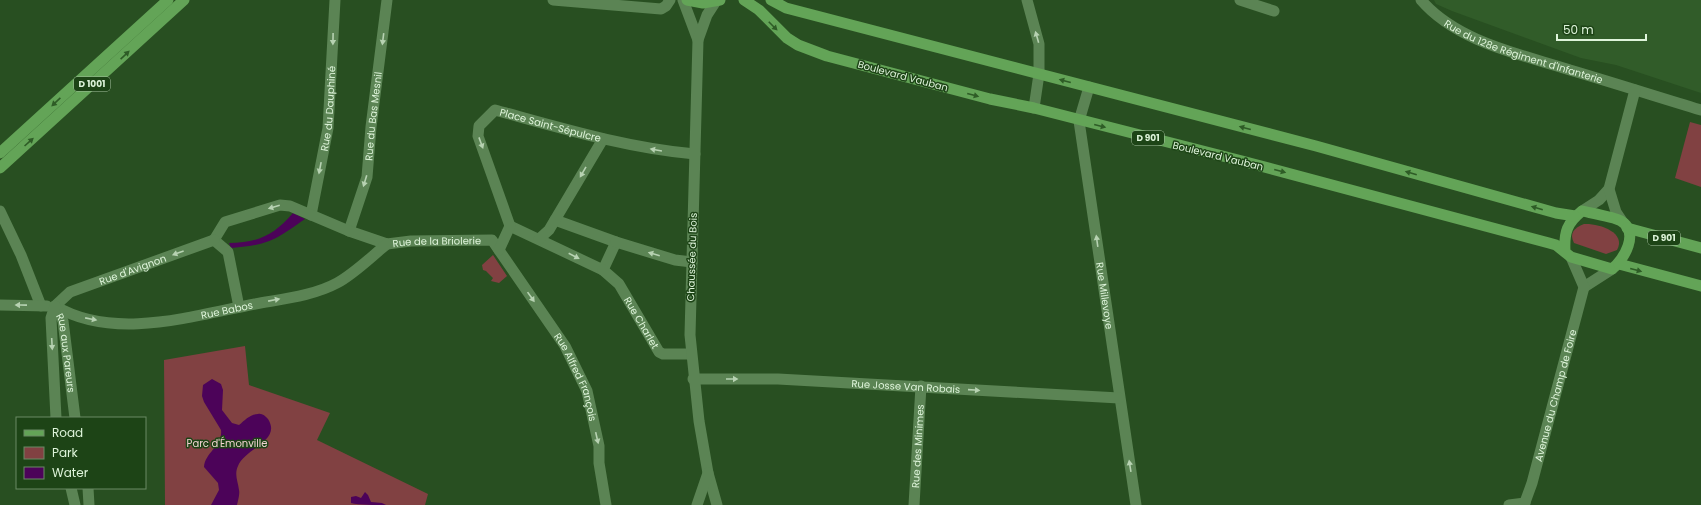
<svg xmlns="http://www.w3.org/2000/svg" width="1701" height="505" viewBox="0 0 1701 505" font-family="Poppins,sans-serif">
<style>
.built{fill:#315c29}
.green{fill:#814142}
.water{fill:#4c0359}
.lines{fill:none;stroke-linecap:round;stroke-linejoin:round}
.minor{stroke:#5b8454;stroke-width:11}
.tertiary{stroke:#5b8454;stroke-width:11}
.primary{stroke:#63a457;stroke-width:11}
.oneway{fill:#2e5c26}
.oneway2{fill:#b7d2b2}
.labels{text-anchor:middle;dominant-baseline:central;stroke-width:3;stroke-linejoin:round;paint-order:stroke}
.shield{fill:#1d4416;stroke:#a4bf9f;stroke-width:1}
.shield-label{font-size:9px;font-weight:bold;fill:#def4da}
.street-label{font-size:10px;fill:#def4da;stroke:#1d4416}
.park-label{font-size:10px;fill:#f1d2d1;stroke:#1d4416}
</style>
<rect width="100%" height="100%" fill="#284f21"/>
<path class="built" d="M 1434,0 L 1701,0 L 1701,93 L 1616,65 L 1581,58 L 1452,11 L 1436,4 Z"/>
<g class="green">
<path d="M 1690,122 L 1701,125 L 1701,187 L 1675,178 Z"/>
<path d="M 1584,224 C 1598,223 1627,232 1617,250 L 1606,254 L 1574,243 C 1569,233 1574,228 1584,224 Z"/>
<path d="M 493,255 L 507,276 L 499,283 L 491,281 L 493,278 L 486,271 L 483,270 L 482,265 Z"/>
<path d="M 245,346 L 249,385 L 330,413 L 317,440 L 428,494 L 425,505 L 165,505 L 164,360 Z"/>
</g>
<g class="water">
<path d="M 293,213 L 305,219 C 275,240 269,245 231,248 L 229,243 C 258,243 274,235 293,213 Z"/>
<path d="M 212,379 L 221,384 L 223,390 L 222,410 L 232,423 L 239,425 C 245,420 250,414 258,414 C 262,413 265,416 268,419 C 282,441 245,448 238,466 C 234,475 238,481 239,490 C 240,494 238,500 237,505 L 211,505 L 219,490 L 218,483 L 204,467 C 205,452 223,446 221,430 L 204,402 L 202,396 L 203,385 Z"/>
<path d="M 365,492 L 368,495 L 371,502 L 382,503 L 386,505 C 376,505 359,505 351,503 L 351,497 L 356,496 L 361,498 Z"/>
</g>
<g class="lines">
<g class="minor">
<path d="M 553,0 L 661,9 L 666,6 L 670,0"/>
<path d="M 1027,0 L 1039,44 L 1039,74 L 1034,108"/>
<path d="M 1240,0 L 1274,11"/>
<path id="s1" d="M 1421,0 C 1457,42 1520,54 1570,70 C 1614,83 1658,97 1701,110"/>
<path id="s2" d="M 1089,87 L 1079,121 L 1136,505"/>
<path d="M 0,211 L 21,255 L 41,306"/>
<path d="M 1582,211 L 1599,200 L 1609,189"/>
<path id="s3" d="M 311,215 L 328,128 L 335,0"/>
<path d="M 1622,221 L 1616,212 L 1609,189 L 1635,90"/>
<path d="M 510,226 L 603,270 L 616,242 L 555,220"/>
<path id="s4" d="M 349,231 L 367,177 L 371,127 L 387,0"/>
<path d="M 539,239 L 549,230 L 603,139"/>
<path id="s5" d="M 214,240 L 225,222 L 280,205 L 290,206 L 349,231 L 387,244 L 411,241 L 492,240 L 565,346 L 587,391 L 599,446 L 599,463 L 606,505"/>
<path d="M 214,240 L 228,252 L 239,307"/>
<path d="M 616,242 L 675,260 L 692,262"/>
<path id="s6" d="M 499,250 L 510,226 L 478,136 L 479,126 L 495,110 C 561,128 627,148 695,154"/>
<path id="s7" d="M 603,270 L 619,284 L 659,352 L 663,354 L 691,354"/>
<path d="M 1584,287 L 1612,269"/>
<path d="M 0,305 L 47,306"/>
<path id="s8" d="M 55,306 C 114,341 192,316 255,304 C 282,299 313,296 337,283 C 354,274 372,256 387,244"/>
<path id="s9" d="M 55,306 L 70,292 L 214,240"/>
<path id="s10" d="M 55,306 L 63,321 L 75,418"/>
<path d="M 55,306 L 51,318 L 56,418"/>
<path id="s11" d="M 693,379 L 778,379 L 1119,398"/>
<path d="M 71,488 L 75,505"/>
<path d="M 88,488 L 89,505"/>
<path id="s12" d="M 914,505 L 921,386"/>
<path d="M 1509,505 L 1525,503"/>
<path id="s13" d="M 1524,505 L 1532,483 L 1584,287 L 1571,257"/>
</g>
<g class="tertiary">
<path d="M 683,0 L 698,40"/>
<path d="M 716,1 L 707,15 L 698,40 L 690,335 L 699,421 L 708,473 L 717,505"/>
<path d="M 697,505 L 708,473"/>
</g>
<g class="primary">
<path d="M 687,0 L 703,3 L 720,0"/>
<path d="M 744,0 L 759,10 L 787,38 L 798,45 L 827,56 L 990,99 L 1034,108 L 1242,161 L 1549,243 L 1556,245 L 1571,257 L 1612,269 C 1624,260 1640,232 1621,221 C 1615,217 1591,213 1582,211 C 1567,223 1564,232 1565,251"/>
<path d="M 771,0 L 786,8 L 1316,146 L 1556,213 L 1575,216"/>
<path d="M 0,153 L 168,0"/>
<path d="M 0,168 L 184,0"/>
<path d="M 1627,228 L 1701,248"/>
<path d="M 1619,264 L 1701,286"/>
</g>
</g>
<defs><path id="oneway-solid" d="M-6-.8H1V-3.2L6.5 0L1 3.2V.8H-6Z"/></defs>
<g class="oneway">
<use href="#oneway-solid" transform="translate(773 26) rotate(45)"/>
<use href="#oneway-solid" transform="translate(125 55) rotate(-43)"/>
<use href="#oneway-solid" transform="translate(1065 81) rotate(-165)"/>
<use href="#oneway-solid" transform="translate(973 95) rotate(15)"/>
<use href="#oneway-solid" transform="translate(56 102) rotate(137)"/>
<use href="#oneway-solid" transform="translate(1100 126) rotate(14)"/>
<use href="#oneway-solid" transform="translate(1245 128) rotate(-165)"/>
<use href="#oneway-solid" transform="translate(29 142) rotate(-42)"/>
<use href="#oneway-solid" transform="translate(1280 171) rotate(15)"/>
<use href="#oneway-solid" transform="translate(1411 173) rotate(-164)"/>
<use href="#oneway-solid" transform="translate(1537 208) rotate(-164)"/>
<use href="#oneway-solid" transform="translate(1636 270) rotate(15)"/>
</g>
<g class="oneway2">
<use href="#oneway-solid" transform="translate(1037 37) rotate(-106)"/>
<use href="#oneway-solid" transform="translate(333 39) rotate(91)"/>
<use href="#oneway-solid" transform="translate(383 39) rotate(97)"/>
<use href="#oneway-solid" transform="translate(481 143) rotate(70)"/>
<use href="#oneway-solid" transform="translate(656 150) rotate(-170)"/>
<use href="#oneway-solid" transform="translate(320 168) rotate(101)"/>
<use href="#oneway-solid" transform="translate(583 172) rotate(120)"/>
<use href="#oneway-solid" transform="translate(365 181) rotate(107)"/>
<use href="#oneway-solid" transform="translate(274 207) rotate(164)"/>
<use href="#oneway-solid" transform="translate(1097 241) rotate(-98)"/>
<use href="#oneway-solid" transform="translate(178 253) rotate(160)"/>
<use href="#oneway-solid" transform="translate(654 254) rotate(-164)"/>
<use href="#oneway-solid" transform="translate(574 256) rotate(27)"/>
<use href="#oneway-solid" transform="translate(531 297) rotate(55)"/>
<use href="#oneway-solid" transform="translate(274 300) rotate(-11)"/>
<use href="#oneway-solid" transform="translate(21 305) rotate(-179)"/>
<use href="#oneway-solid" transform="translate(91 319) rotate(11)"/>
<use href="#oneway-solid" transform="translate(52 344) rotate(87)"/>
<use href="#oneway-solid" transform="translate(732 379)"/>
<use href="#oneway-solid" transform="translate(974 390) rotate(4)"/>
<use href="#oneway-solid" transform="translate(597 438) rotate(77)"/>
<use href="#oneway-solid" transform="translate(1130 466) rotate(-99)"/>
</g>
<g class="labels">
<g class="shield">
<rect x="74" y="77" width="36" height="14" rx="3"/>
<rect x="1132" y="131" width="32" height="14" rx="3"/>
<rect x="1648" y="231" width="32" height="14" rx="3"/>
</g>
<g class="shield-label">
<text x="92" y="84">D 1001</text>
<text x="1148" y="138">D 901</text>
<text x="1664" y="238">D 901</text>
</g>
<g class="street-label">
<text stroke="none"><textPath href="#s1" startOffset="117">Rue du 128e Régiment d'Infanterie</textPath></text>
<text transform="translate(903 76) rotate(15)">Boulevard Vauban</text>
<text stroke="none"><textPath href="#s3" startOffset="108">Rue du Dauphiné</textPath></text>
<text stroke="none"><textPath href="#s4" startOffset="118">Rue du Bas Mesnil</textPath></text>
<text stroke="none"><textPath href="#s6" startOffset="212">Place Saint-Sépulcre</textPath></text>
<text transform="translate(1218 156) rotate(14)">Boulevard Vauban</text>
<text stroke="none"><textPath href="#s5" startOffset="243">Rue de la Briolerie</textPath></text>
<text transform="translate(692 257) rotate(-88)">Chaussée du Bois</text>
<text stroke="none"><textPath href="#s9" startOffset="87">Rue d'Avignon</textPath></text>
<text stroke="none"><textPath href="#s2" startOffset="212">Rue Millevoye</textPath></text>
<text stroke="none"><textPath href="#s8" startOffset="176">Rue Babos</textPath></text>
<text stroke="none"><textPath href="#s7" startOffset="66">Rue Charlet</textPath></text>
<text stroke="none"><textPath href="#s10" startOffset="49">Rue aux Pareurs</textPath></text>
<text stroke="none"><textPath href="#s5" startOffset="460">Rue Alfred François</textPath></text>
<text stroke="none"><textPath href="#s11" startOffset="213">Rue Josse Van Robais</textPath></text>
<text stroke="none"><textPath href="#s13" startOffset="114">Avenue du Champ de Foire</textPath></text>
<text stroke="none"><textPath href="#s12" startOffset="59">Rue des Minimes</textPath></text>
</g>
<g class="park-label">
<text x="227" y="443">Parc d'Émonville</text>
</g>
</g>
<rect x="16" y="417" width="130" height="72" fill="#1d4416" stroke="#6a8a64"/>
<rect x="24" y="430" width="20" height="6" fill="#63a457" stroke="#6a8a64"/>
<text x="52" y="437" font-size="12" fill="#def4da">Road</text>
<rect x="24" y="447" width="20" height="12" fill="#814142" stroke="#6a8a64"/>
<text x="52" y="457" font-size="12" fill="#def4da">Park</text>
<rect x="24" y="467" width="20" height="12" fill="#4c0359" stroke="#6a8a64"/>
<text x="52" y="477" font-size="12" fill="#def4da">Water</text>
<path d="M1557 34v6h89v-6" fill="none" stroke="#def4da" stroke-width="2"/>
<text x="1563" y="34" font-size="12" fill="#def4da" stroke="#1d4416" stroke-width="3" paint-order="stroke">50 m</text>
</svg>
